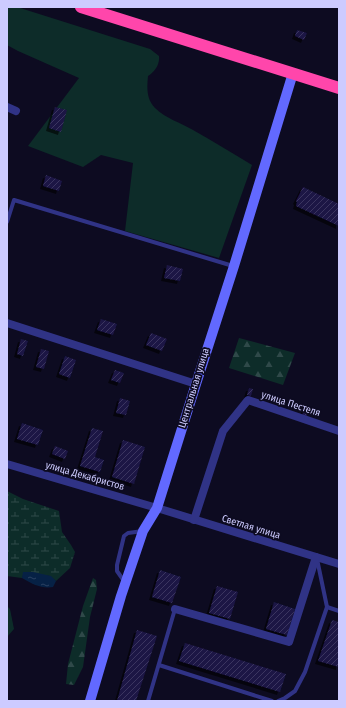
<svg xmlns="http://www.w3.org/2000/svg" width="346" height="708" viewBox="0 0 346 708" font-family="'Fira Sans Condensed',sans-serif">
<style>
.green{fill:#0d2c29}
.forest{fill:url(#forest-firs)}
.wetland{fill:url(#wetland-marsh)}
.water{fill:url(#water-ripples)}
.building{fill:url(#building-hatch);filter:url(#shadow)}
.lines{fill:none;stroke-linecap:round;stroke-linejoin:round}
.lane{stroke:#303386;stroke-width:4}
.street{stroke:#303386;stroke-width:8}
.secondary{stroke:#6269ff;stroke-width:10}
.highway{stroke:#ff46ab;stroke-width:12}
.labels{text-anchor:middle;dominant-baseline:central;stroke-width:3.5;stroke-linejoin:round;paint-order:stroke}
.street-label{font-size:10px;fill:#cdcbff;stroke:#0d0b21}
</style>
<defs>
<pattern id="forest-firs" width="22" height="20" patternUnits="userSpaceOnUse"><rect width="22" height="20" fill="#0d2c29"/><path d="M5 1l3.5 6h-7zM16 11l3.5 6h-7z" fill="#2f4949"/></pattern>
<pattern id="wetland-marsh" width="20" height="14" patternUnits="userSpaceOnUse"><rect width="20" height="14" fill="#0d2c29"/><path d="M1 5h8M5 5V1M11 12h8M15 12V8" fill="none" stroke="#2f4949"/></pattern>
<pattern id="water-ripples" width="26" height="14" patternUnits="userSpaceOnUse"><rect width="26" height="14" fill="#062145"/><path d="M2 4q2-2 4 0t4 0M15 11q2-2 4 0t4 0" fill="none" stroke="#294061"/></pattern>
<pattern id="building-hatch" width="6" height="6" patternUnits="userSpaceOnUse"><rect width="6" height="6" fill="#1b1544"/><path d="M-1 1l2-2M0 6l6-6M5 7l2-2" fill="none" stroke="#3b3660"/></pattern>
<filter id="shadow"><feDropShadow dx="-3" dy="3" stdDeviation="0" flood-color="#0009"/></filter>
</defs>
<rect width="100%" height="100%" fill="#0d0b21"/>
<g class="green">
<path d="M 7,7 L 17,7 L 150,49 L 159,56 C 160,64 155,72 148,76 C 147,87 146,99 155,108 C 165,118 181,123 193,130 C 213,141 232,153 252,165 L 219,258 L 125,231 L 133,163 L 101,155 L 83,167 L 28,146 L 79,78 L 18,51 L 7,45 Z"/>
<path d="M 7,606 L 10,609 L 14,629 L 7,637 Z"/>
</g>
<g class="forest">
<path d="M 239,338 L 295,353 L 283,385 L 229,368 Z"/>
<path d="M 93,578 L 96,580 L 97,589 L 90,617 L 83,667 L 74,685 L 66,684 L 68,664 L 83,606 Z"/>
</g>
<path class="wetland" d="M 7,491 L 23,499 L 59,511 L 62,532 L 71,545 L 75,552 L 70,568 L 56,581 L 50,576 L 24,572 L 22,578 L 7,576 Z"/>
<path class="water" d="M 23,572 L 33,572 L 51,576 L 56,581 L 53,587 C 42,589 32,584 22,578 Z"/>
<g class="building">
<path d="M 297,30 L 307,33 L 304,40 L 295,36 Z"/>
<path d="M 55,107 L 67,110 L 61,132 L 49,128 Z"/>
<path d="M 46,175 L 62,181 L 59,191 L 43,186 Z"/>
<path d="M 303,187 L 339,204 L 339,226 L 296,206 L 297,202 L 296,201 Z"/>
<path d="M 167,265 L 183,269 L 180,281 L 164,278 Z"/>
<path d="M 101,319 L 117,324 L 113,335 L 97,330 Z"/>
<path d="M 151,333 L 167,339 L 162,351 L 146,345 Z"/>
<path d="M 21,339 L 28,341 L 23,356 L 17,354 Z"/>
<path d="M 41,349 L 49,351 L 44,369 L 36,367 Z"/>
<path d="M 65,356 L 76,360 L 70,378 L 59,374 Z"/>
<path d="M 115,370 L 124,373 L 120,383 L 111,380 Z"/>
<path d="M 249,388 L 253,389 L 251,396 L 247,395 Z"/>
<path d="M 120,398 L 130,401 L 126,415 L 116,413 Z"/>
<path d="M 304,408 L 309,410 L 306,418 L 302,417 Z"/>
<path d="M 22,423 L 43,430 L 38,445 L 17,439 Z"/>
<path d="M 92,428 L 103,431 L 95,457 L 104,460 L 100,472 L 80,466 Z"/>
<path d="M 123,440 L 145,447 L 134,484 L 112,477 Z"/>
<path d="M 55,446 L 68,451 L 65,459 L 52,454 Z"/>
<path d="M 160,570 L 181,577 L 172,603 L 152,597 Z"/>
<path d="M 217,586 L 238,592 L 230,619 L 209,613 Z"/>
<path d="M 274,602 L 295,609 L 287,635 L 266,629 Z"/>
<path d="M 332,620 L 339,622 L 339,667 L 318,661 Z"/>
<path d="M 137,630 L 157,636 L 136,701 L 117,701 Z"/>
<path d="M 185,643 L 286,674 L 280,692 L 179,661 Z"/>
</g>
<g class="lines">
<g class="lane">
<path d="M 7,222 L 14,200 L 233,266"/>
<path d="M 124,581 L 117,571 L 117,565 L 124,536 L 128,533 L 143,531"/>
<path d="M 327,607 L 339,611"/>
<path d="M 159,665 L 272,701"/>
<path d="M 148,701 L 175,609"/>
<path d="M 278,701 L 285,698 L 295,691 L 305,672 L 327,607 L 317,559"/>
</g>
<g class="street">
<path d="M 7,107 L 16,111"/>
<path d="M 7,323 L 196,384"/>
<path d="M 7,464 L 157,508 L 339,564"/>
<path d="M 194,520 L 223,431 L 248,400 L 339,431"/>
<path d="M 175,609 L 289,642 L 316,557"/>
</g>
<path class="secondary" d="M 90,701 L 121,596 L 143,531 L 157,508 L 196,384 L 234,266 L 293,73"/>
<path class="highway" d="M 81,7 L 339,88"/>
</g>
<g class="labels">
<g class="street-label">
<text transform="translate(194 388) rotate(-73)">Центральная улица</text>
<text transform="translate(291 404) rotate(18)">улица Пестеля</text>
<text transform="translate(85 476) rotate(16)">улица Декабристов</text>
<text transform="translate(251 527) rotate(17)">Светлая улица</text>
</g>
</g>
<rect width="346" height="708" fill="none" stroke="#cdcbff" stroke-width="16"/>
</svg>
